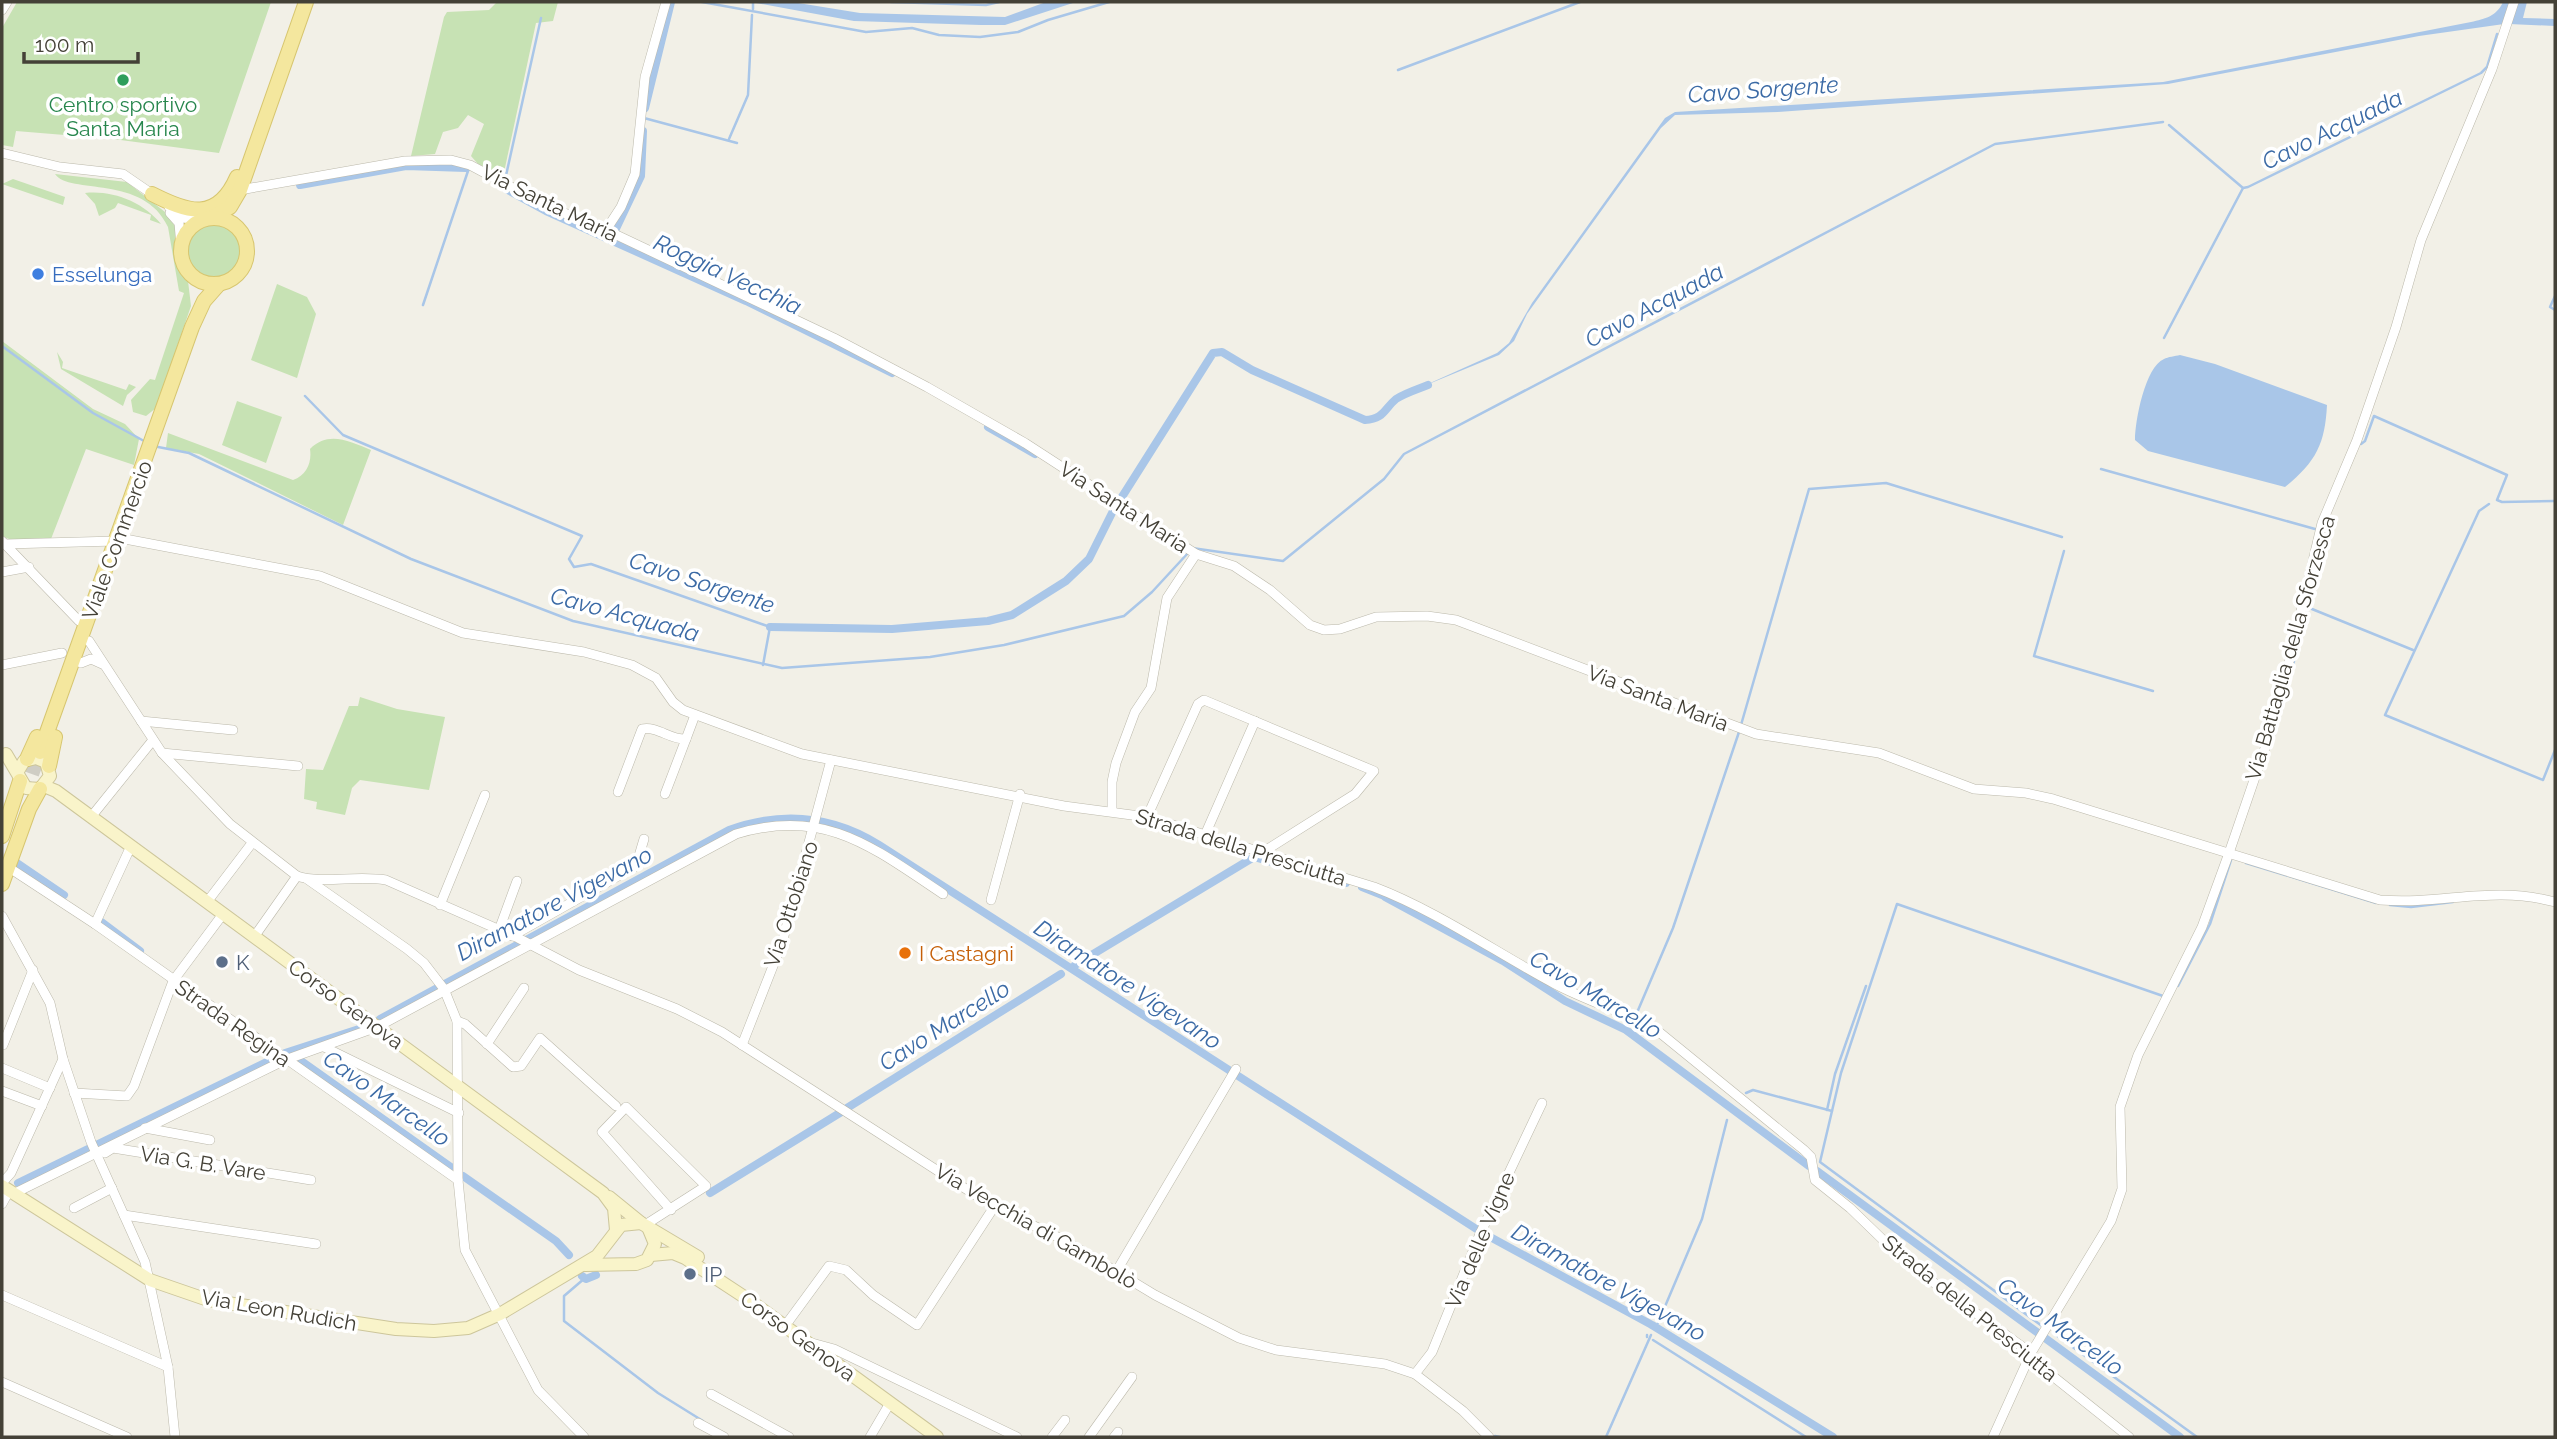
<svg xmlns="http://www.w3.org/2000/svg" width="2557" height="1439" viewBox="0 0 2557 1439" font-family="Raleway,sans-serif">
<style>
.green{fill:#c7e2b4}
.water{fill:#a9c6e8}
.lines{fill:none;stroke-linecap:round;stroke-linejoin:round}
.stream{stroke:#a9c6e8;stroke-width:2.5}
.canal{stroke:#a9c6e8;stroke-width:8}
.primary-tunnel{stroke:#cfcdc4;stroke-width:14;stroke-dasharray:14 7;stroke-linecap:butt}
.minor-casing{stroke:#bcb9ab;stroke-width:10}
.secondary-casing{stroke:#cdc69b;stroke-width:14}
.primary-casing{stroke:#d7c670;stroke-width:16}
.minor{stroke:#fff;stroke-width:9}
.secondary{stroke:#f9f4ca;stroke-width:12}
.primary{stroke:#f4e79e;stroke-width:14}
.leisure-dot{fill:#2e9e5b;stroke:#fff;stroke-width:2.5}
.shop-dot{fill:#3f7fe0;stroke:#fff;stroke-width:2.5}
.food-dot{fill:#e8710a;stroke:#fff;stroke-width:2.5}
.service-dot{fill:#5c6f8a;stroke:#fff;stroke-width:2.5}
.labels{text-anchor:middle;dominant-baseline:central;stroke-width:7;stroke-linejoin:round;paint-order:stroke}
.leisure-label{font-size:21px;fill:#27864d;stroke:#fff}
.street-label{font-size:21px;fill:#444137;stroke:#fff}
.shop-label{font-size:21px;fill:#366cbe;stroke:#fff;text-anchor:start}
.food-label{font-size:21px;fill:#c56008;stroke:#fff;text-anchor:start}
.service-label{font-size:21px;fill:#4e5e75;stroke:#fff;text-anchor:start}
.water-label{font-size:23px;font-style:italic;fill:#3b6aa5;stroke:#fff}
</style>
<rect width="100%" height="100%" fill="#f2f0e7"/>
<g class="green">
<path d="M 17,2 L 271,2 L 219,153 L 113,139 L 16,131 L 13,147 L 2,145 L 2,28 Z"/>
<path d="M 497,2 L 558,2 L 553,21 L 536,23 L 503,177 L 478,164 L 471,156 L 484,124 L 468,115 L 458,128 L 443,132 L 435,154 L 411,156 L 444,17 L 447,12 L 489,10 Z"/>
<path d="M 55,174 L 127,182 L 165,212 L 179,232 L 178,251 L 188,281 L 191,306 L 156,408 L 146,416 L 133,412 L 131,400 L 150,379 L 155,380 L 184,293 L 179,291 L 168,227 C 144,174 69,195 55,174 Z"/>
<path d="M 13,179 L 65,197 L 63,205 L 2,184 Z"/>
<path d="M 85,193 C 113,190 143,202 161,224 L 150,220 L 151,215 L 118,203 L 115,208 L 99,216 L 95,204 Z"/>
<circle cx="214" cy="251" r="26"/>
<path d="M 277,284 L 307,297 L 316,314 L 297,378 L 251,360 Z"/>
<path d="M 2,341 L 93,409 L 125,424 L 139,439 L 134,465 L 86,449 L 51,539 L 9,539 L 2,536 Z"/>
<path d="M 57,352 L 63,362 L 62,368 L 126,390 L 129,384 L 136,387 L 127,395 L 123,406 L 61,369 Z"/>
<path d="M 237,401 L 282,417 L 266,463 L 222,445 Z"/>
<path d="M 168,433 L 293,480 C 307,475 312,462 310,449 C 329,430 350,442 371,450 L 343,525 L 199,454 L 166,448 Z"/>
<path d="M 360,697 L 397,709 L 445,717 L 429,790 L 360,780 L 352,788 L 345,815 L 316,809 L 317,802 L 304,799 L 306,769 L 323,770 L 349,706 L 358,706 Z"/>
</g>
<g class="water">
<path d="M 751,2 L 792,2 L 860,13 L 1005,17 L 1046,2 L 1076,2 L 1005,25 L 981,25 L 854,21 Z"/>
<path d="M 2503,2 L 2509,2 L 2504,24 L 2419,36 L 2168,84 L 1778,112 L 1675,115 L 1661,128 L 1527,314 L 1514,341 L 1499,355 L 1419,388 L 1497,353 L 1509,343 L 1532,303 L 1665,118 L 1675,112 L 2163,82 L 2471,22 C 2485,19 2497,16 2503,2 Z"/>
<path d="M 2519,2 L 2527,2 L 2523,18 L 2555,19 L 2555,26 L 2509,24 Z"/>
<path d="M 2180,355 L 2215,364 L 2327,405 C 2325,444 2316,462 2285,487 L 2148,451 L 2135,440 C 2135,421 2145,367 2164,359 C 2168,357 2175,356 2180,355 Z"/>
</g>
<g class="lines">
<g class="stream">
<path d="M 702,2 L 866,32 L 912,28 L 939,35 L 980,37 L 1018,32 L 1048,20 L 1109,2"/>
<path d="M 891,2 L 986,5 L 999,2"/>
<path d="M 753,9 L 753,2"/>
<path d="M 1398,70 L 1580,2"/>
<path d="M 644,118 L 737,143"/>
<path d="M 2169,125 L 2243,188 L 2248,187 L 2481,73 L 2487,67 L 2497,34"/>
<path d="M 729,139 L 748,95 L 752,15"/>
<path d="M 505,180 L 541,18"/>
<path d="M 2555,296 L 2550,307 L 2555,310"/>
<path d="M 423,305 L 469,168"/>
<path d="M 2164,338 L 2243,188"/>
<path d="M 2,346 L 93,413 L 144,441"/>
<path d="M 305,396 L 343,435 L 582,536 L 569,559 L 574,567 L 591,564 L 770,627 L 763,665"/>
<path d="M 2361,444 L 2365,441 L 2374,416 L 2507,475 L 2497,500 L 2502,502 L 2555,501"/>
<path d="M 153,446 L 189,453 L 411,559 L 573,621 L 782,668 L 930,657 L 1004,645 L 1124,616 L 1152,592 L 1188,553"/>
<path d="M 2101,469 L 2315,529"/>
<path d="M 2489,504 L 2479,511 L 2385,715 L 2543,780 L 2555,750"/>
<path d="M 1192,548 L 1283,561 L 1384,479 L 1404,454 L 1995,144 L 2163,122"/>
<path d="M 2064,551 L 2034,656 L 2153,691"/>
<path d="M 2307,607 L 2413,650"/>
<path d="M 2285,698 L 2323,542"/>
<path d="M 1741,725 L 1809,489 L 1886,483 L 2062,537"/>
<path d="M 2271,745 L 2276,728"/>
<path d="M 2246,863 L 2376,903"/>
<path d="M 2390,905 L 2411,907 L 2453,902"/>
<path d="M 2178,986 L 2210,924 L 2231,860"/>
<path d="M 1636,1015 L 1673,928 L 1739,732"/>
<path d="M 1626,1030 L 1631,1022"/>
<path d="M 1746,1093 L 1753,1090 L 1832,1111 L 1841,1073 L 1897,904 L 2163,996"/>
<path d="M 1827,1110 L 1835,1074 L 1866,986"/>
<path d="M 1832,1111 L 1820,1162 L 2042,1326"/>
<path d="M 585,1278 L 564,1296 L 564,1321 L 658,1393 L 703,1421"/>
<path d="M 1658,1323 L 1702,1219 L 1727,1120"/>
<path d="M 1650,1327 L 1652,1325"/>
<path d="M 1647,1335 L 1647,1337"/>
<path d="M 2056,1335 L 2197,1437"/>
<path d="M 1653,1340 L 1806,1437"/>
<path d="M 1495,1436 L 1500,1437"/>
<path d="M 1606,1437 L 1651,1335"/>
</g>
<g class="canal">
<path d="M 645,108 L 671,2"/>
<path d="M 300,185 L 406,166 L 466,168"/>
<path d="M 506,189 L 546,211 L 746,301 L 892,373"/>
<path d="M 612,237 L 641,176 L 643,131"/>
<path d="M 988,427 L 1035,454"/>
<path d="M 1120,500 L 1213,353 L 1222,352 L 1252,370 L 1365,420 C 1384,419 1384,409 1396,399 C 1405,393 1418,389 1428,385"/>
<path d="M 770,627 L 892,629 L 988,621 L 1012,615 L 1066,581 L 1089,559 L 1116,505"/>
<path d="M 17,863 L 64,895"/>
<path d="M 1362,887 L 1382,895"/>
<path d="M 1385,897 L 1503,961 L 1565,1001 L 1626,1030 L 1809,1166"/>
<path d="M 100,921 L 140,951"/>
<path d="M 1075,965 L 1254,857 L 1346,883"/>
<path d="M 380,1019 L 729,830 C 782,811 831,815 879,845 L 1481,1232 L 1652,1325 L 1833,1437"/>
<path d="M 297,1058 L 455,1170"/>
<path d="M 847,1108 L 1061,974"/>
<path d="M 1817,1171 L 2180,1437"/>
<path d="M 463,1176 L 556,1241 L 569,1255"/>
<path d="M 18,1183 L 285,1053 L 362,1028"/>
<path d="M 710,1193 L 843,1111"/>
<path d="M 582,1276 L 586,1279 L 596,1275"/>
</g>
<path class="primary-tunnel" d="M 25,794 L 40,752"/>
<g class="minor-casing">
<g id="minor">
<path d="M 2,10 L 7,2"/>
<path d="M 2,153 L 60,167 L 123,174 L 155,196"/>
<path d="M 240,190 L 405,161 L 451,160 L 470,165 L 547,206 L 606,230 L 834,338 L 927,387 L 1025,443 L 1196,554 L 1234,566 L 1270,590 L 1310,625 L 1324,630 L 1340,629 L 1376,617 L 1427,616 L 1456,620 L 1756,734 L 1879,753 L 1974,789 L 2026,793 L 2053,799 L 2380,900 C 2444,905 2491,885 2555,902"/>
<path d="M 169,207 L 183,218 L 202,220"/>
<path d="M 170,213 L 179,223 L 181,247"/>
<path d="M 606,230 L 621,207 L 635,174 L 645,77 L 666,2"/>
<path d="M 125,539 L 320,576 L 463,633 L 584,652 L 632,665 L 656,678 L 673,702 L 683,710 L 802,754 L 1064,806 L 1147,817 L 1374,887 C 1437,911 1495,952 1555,984 C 1589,1002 1626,1012 1659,1032 L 1804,1150 L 1811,1157 L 1815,1180 L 1850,1208 L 1908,1264 L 2031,1353 L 2035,1362 L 2129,1437"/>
<path d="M 2,541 L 79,621"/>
<path d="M 6,544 L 116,541"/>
<path d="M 2,572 L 29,567"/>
<path d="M 89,641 L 162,753 L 230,824 L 297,876 C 322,884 357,875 386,880 L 518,938 L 579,970 L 677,1009 L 722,1032 L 994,1207 L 1064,1240 L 1155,1295 L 1239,1338 L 1276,1350 L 1385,1364 L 1415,1374 L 1463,1411 L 1489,1437"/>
<path d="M 81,663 L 91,659 L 102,664"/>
<path d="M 2,665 L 62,653"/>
<path d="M 141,721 L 233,730"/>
<path d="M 162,753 L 298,766"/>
<path d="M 618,792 L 642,729 C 658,726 670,740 686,739 L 695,715"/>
<path d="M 665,794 L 686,739"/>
<path d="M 1112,810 L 1112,782 L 1116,763 L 1135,712 L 1151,688 L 1167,598 L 1196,554"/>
<path d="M 91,817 L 153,740"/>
<path d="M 1147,817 L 1198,704 L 1204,700 L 1374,771 L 1355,794 L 1263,852"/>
<path d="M 1205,835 L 1255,721"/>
<path d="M 8,867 L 95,924 L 458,1180"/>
<path d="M 307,879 L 407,949 L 424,963 L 444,989 L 457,1021 L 458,1180 L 465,1250 L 538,1390 L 584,1437"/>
<path d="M 991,900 L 1020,794"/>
<path d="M 207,902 L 252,843"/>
<path d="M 440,905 L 485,795"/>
<path d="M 2,916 L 50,1003 L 63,1059 L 91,1142 L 145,1262 L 168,1367 L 175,1437"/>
<path d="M 95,924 L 131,846"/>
<path d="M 499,930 L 517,881"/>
<path d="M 512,936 L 636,866 L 644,839"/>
<path d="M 254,937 L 297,876"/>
<path d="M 457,1021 L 465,1024 L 513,1067 L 521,1066 L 540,1038 L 616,1106"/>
<path d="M 487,1044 L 524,988"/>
<path d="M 3,1045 L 33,970"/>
<path d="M 742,1045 L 782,943 L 831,760"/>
<path d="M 324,1047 L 459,1113"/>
<path d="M 2,1068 L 50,1088"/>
<path d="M 2,1091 L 42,1106"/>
<path d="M 74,1093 L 127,1096 L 134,1086 L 173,981 L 223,914"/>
<path d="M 145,1128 L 210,1140"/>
<path d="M 105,1153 L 113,1148 L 311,1180"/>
<path d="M 2,1183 L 11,1173 L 63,1059"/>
<path d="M 13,1194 L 285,1060 L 377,1027 L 736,834 C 825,807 872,847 943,894"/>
<path d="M 2,1204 L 9,1191"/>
<path d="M 74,1208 L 112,1188"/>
<path d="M 124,1215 L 316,1244"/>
<path d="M 645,1225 L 706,1186 L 626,1107 L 602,1132 L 671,1210"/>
<path d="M 1116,1272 L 1236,1069"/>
<path d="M 2,1295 L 168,1367"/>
<path d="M 785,1326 L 829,1266 L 846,1270 L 873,1295 L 917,1325 L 994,1207"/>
<path d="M 812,1343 L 834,1349 L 1017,1437"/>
<path d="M 1415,1374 L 1432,1352 L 1480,1234 L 1542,1103"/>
<path d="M 2,1382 L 127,1437"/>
<path d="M 711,1394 L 789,1437"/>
<path d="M 698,1423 L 724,1437"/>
<path d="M 870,1437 L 890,1403"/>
<path d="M 1052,1437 L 1065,1420"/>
<path d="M 1089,1437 L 1132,1377"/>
<path d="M 1114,1437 L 1118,1432"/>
<path d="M 1993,1437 L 2031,1353 L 2111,1221 L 2122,1189 L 2120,1107 L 2138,1055 L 2202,927 L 2229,853 L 2276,716 L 2322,523 L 2357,440 L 2396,327 L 2421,240 L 2492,69 L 2514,2"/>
</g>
</g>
<g class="secondary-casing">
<g id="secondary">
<path d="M 6,754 L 26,788 L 40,789 L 50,776 L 46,762 L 36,758 L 24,761 L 18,771"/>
<path d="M 44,786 L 56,791 L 603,1193 L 614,1208 L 616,1230"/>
<path d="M 2,1186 L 150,1280 L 208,1300 L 396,1329 L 434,1331 L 468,1328 L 500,1314 L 597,1256 L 621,1225 L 641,1223"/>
<path d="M 609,1197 L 641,1223 L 698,1257"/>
<path d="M 651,1255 L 673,1253 L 685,1258 L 749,1300 L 937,1437"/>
<path d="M 585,1265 L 636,1264 L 647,1260 L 655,1244 L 648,1227"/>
</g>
</g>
<g class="primary-casing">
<g id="primary">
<path d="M 152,194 C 187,212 217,223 237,177"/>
<path d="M 213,217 L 230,207 L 240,190 L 306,2"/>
<circle cx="214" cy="251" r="33"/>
<path d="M 40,752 L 192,327 L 204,301 L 219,284"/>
<path d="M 27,759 L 37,737"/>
<path d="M 49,766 L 55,737"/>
<path d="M 2,836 L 20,781"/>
<path d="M 2,884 L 29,809 L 40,789"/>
</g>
</g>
<use href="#minor" class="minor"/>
<use href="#secondary" class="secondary"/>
<use href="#primary" class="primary"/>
</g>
<circle class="leisure-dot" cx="123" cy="80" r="7"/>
<circle class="shop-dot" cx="38" cy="274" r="7"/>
<circle class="food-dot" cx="905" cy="953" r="7"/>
<g class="service-dot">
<circle cx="222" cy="962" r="7"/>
<circle cx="690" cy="1274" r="7"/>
</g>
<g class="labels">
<g class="leisure-label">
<text x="123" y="104">Centro sportivo<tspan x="123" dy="24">Santa Maria</tspan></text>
</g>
<g class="street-label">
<text transform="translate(550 203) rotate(26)">Via Santa Maria</text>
<text transform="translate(1124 507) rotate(33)">Via Santa Maria</text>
<text transform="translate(117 540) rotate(-70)">Viale Commercio</text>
<text transform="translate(2290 648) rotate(-74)">Via Battaglia della Sforzesca</text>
<text transform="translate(1658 698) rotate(21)">Via Santa Maria</text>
<text transform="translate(1241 847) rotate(17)">Strada della Presciutta</text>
<text transform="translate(791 904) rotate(-72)">Via Ottobiano</text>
<text transform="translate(346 1004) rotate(36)">Corso Genova</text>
<text transform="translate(233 1023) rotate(35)">Strada Regina</text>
<text transform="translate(203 1163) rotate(9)">Via G. B. Vare</text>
<text transform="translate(1036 1226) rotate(30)">Via Vecchia di Gambolò</text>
<text transform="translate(1480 1240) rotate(-67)">Via delle Vigne</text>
<text transform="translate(1970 1308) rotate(39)">Strada della Presciutta</text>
<text transform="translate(279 1310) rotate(10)">Via Leon Rudich</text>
<text transform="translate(798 1336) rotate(36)">Corso Genova</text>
</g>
<g class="shop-label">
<text x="52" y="274">Esselunga</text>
</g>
<g class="food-label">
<text x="919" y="953">I Castagni</text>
</g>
<g class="service-label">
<text x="236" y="962">K</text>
<text x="704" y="1274">IP</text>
</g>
<g class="water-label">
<text transform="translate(1763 89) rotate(-4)">Cavo Sorgente</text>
<text transform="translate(2332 129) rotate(-26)">Cavo Acquada</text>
<text transform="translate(728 274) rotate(25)">Roggia Vecchia</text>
<text transform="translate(1654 305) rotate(-28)">Cavo Acquada</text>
<text transform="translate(702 582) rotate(18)">Cavo Sorgente</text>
<text transform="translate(625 614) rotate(15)">Cavo Acquada</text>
<text transform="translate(554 903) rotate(-28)">Diramatore Vigevano</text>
<text transform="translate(1128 984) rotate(33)">Diramatore Vigevano</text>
<text transform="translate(1596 994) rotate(31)">Cavo Marcello</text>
<text transform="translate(944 1025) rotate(-32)">Cavo Marcello</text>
<text transform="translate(387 1098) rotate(35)">Cavo Marcello</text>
<text transform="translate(1609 1282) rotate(29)">Diramatore Vigevano</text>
<text transform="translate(2061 1326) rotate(36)">Cavo Marcello</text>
</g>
</g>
<rect width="2557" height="1439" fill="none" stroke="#444137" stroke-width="7"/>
<path d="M24 52v10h114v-10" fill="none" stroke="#444137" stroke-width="3.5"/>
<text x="35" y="52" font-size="21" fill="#444137" stroke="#ffffff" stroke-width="5" paint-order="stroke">100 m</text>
</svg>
